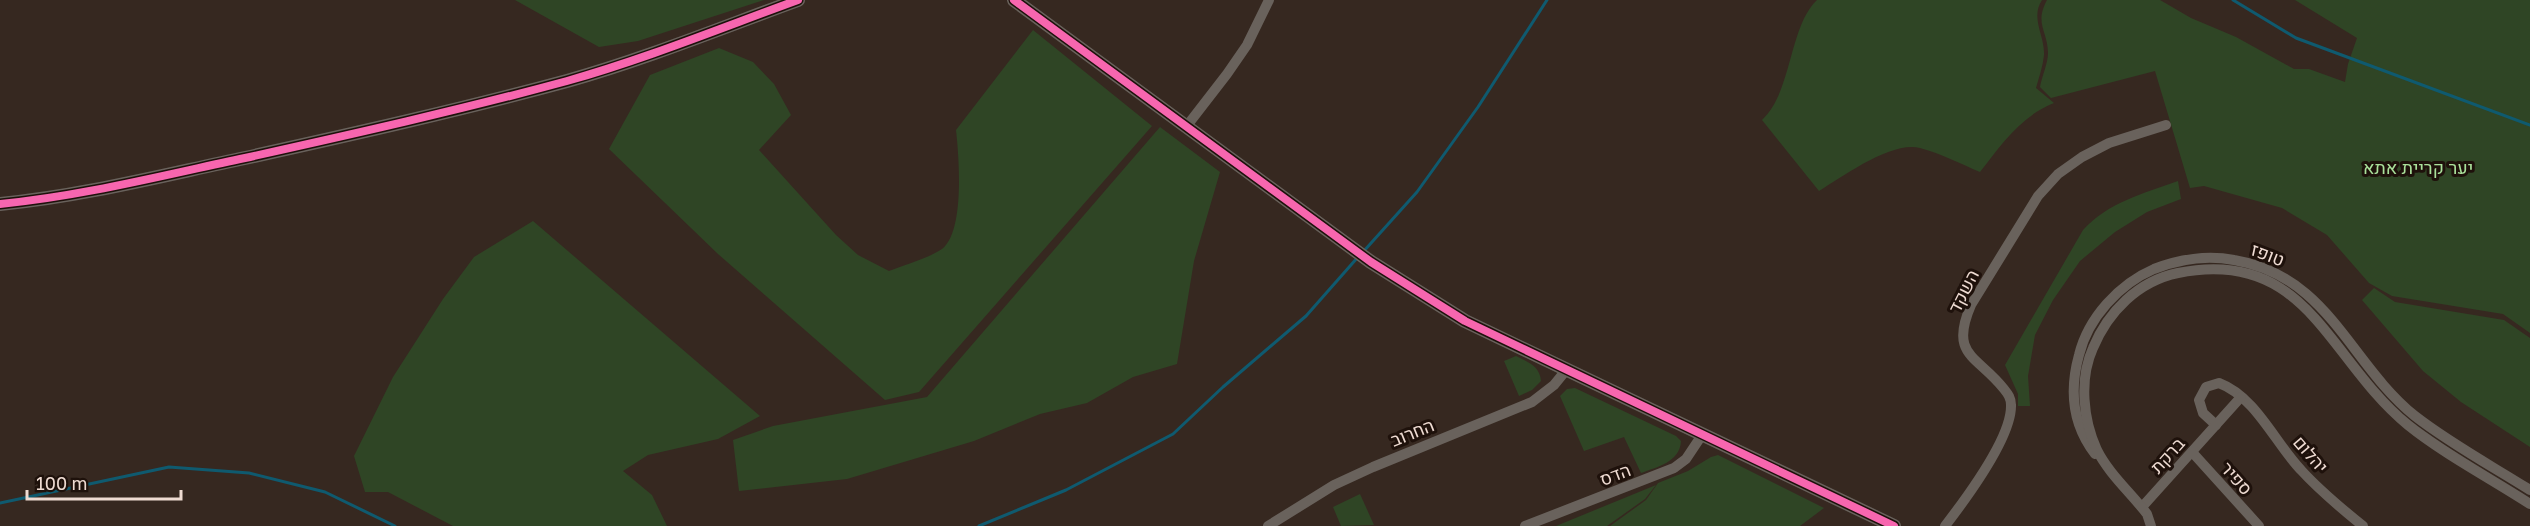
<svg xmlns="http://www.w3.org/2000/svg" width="2530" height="526" viewBox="0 0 2530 526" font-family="'Golos Text',Heebo,sans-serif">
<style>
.green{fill:#2f4525}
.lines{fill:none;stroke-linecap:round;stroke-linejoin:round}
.stream{stroke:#0f5a6f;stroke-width:3}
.minor{stroke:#69625c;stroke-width:10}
.tertiary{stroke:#69625c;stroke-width:14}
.cycleway-casing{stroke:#1e110b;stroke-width:11}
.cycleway{stroke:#f766af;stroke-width:8}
.labels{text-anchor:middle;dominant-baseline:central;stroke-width:6;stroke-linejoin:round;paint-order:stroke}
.park-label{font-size:18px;fill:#aae19b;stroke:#1e110b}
.street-label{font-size:18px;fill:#eedbd2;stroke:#1e110b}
</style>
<rect width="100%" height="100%" fill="#362820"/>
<g class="green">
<path d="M 515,0 L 764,0 L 638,41 L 599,47 Z"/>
<path d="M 1817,0 L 2042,0 C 2030,18 2045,36 2044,55 C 2043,66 2039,77 2036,88 L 2054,103 C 2021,116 2001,145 1980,172 C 1961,164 1940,153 1920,148 C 1891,141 1844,176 1819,191 L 1762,120 C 1792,93 1789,26 1817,0 Z"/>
<path d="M 2047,0 L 2160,0 L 2191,18 L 2236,37 L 2294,69 L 2309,69 L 2345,82 L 2348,64 L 2357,38 L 2295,0 L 2530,0 L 2530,333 L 2503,314 L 2392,296 L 2369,283 L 2327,235 L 2282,208 L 2204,186 L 2190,188 L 2155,71 L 2051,98 L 2040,87 C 2042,76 2048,63 2048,53 C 2048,31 2034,24 2047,0 Z"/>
<path d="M 1033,30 L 1152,126 L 919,392 L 885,400 L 718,254 L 609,149 L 650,75 L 719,48 L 753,62 L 774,84 L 791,115 L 759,150 L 836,235 L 858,255 L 889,271 C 904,265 929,258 942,249 C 965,231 959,157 956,130 Z"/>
<path d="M 1160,127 L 1220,172 L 1194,261 L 1177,364 L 1133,377 L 1087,403 L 1040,414 L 974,441 L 847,479 L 739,491 L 733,440 L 773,426 L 927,397 Z"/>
<path d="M 2178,181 L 2181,199 L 2147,212 L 2115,232 L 2080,261 L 2053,300 L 2035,335 L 2028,376 L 2030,406 L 2018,406 L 2018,394 L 2005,365 L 2083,230 C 2107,203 2144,193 2178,181 Z"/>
<path d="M 533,221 L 760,416 L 718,439 L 648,455 L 623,471 L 652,495 L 667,526 L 453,526 L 388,492 L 365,492 L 354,456 L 393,377 L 443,299 L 474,257 Z"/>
<path d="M 2374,288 L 2395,302 L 2504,320 L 2530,338 L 2530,447 L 2461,402 L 2423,371 L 2362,300 Z"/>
<path d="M 1516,356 C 1528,362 1540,366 1541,381 L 1532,390 L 1519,396 L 1504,361 Z"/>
<path d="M 1575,388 L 1676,436 L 1681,441 C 1680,462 1657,467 1641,473 L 1624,437 L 1584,451 L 1560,396 L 1567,389 Z"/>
<path d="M 1718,455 L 1824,508 L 1800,526 L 1610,526 L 1646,500 L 1658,483 L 1688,471 L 1711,457 Z"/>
<path d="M 1656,485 L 1645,499 L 1607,526 L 1556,526 Z"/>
<path d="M 1360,494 L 1374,525 L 1341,526 L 1333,507 Z"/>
</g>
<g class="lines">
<g class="stream">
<path d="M 2233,0 L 2296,38 L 2530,125"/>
<path d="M 1363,252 L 1417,192 L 1478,107 L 1547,0"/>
<path d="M 0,503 L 169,467 L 249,473 L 325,492 L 395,526"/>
<path d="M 979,526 L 1066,490 L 1173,434 L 1223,387 L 1306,316 L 1358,257"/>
</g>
<g class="minor">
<path d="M 1186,127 L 1227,74 L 1247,45 L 1269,0"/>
<path d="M 2216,425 L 2203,413 L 2199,400 L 2206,387 L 2219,383 C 2256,397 2275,443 2301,470 C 2320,491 2342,509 2363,526"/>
<path d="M 2192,452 L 2259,526"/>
<path d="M 2095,454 C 2072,424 2069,391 2079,355 C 2088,318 2119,284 2154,269 C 2179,259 2208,255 2234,260 C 2329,276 2349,363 2415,416 C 2451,444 2492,466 2530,490"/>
<path d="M 2142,507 L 2241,397"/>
<path d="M 1268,526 L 1334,485 L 1373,467 L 1532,402 L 1554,385 L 1567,369"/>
<path d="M 1525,526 L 1674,468 L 1686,459 L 1702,435"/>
<path d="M 1945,526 C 1965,500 2012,437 2011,405 C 2011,398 2008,394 2004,389 C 1977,355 1949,356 1971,305 L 2038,196 L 2058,174 L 2082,157 L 2109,143 L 2166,125"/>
<path d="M 2151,526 L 2147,514 C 2131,493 2109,474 2097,450 C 2083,420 2079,379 2093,348 C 2108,312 2138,281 2178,273 C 2308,247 2327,359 2408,425 C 2444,454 2490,478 2530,504"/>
</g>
<g class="tertiary">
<path d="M 1014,0 L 1371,262 L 1465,321 L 1894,526"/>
<path d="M 0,204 C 83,196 164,175 245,158 C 353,134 460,110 567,81 C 645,59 721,28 798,0"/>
</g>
<g class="cycleway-casing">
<g id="cycleway">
<path d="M 1014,0 L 1371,262 L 1465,321 L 1894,526"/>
<path d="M 0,204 C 83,196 164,175 245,158 C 353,134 460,110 567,81 C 645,59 721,28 798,0"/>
</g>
</g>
<use href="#cycleway" class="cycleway"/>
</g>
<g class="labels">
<g class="park-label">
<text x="2418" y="167">יער קריית אתא</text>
</g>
<g class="street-label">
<text transform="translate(2268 254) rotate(21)">טופז</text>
<text transform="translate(1963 291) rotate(-63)">השקד</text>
<text transform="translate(1412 432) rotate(-22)">החרוב</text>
<text transform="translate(2311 454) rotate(49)">יהלום</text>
<text transform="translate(2167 455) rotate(-48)">ברקת</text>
<text transform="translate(1615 474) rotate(-21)">הדס</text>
<text transform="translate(2237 478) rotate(48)">ספיר</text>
</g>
</g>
<path d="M27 490v9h154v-9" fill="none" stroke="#eedbd2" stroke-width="3"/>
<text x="36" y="490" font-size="18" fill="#eedbd2" stroke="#1e110b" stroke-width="4.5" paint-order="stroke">100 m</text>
</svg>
